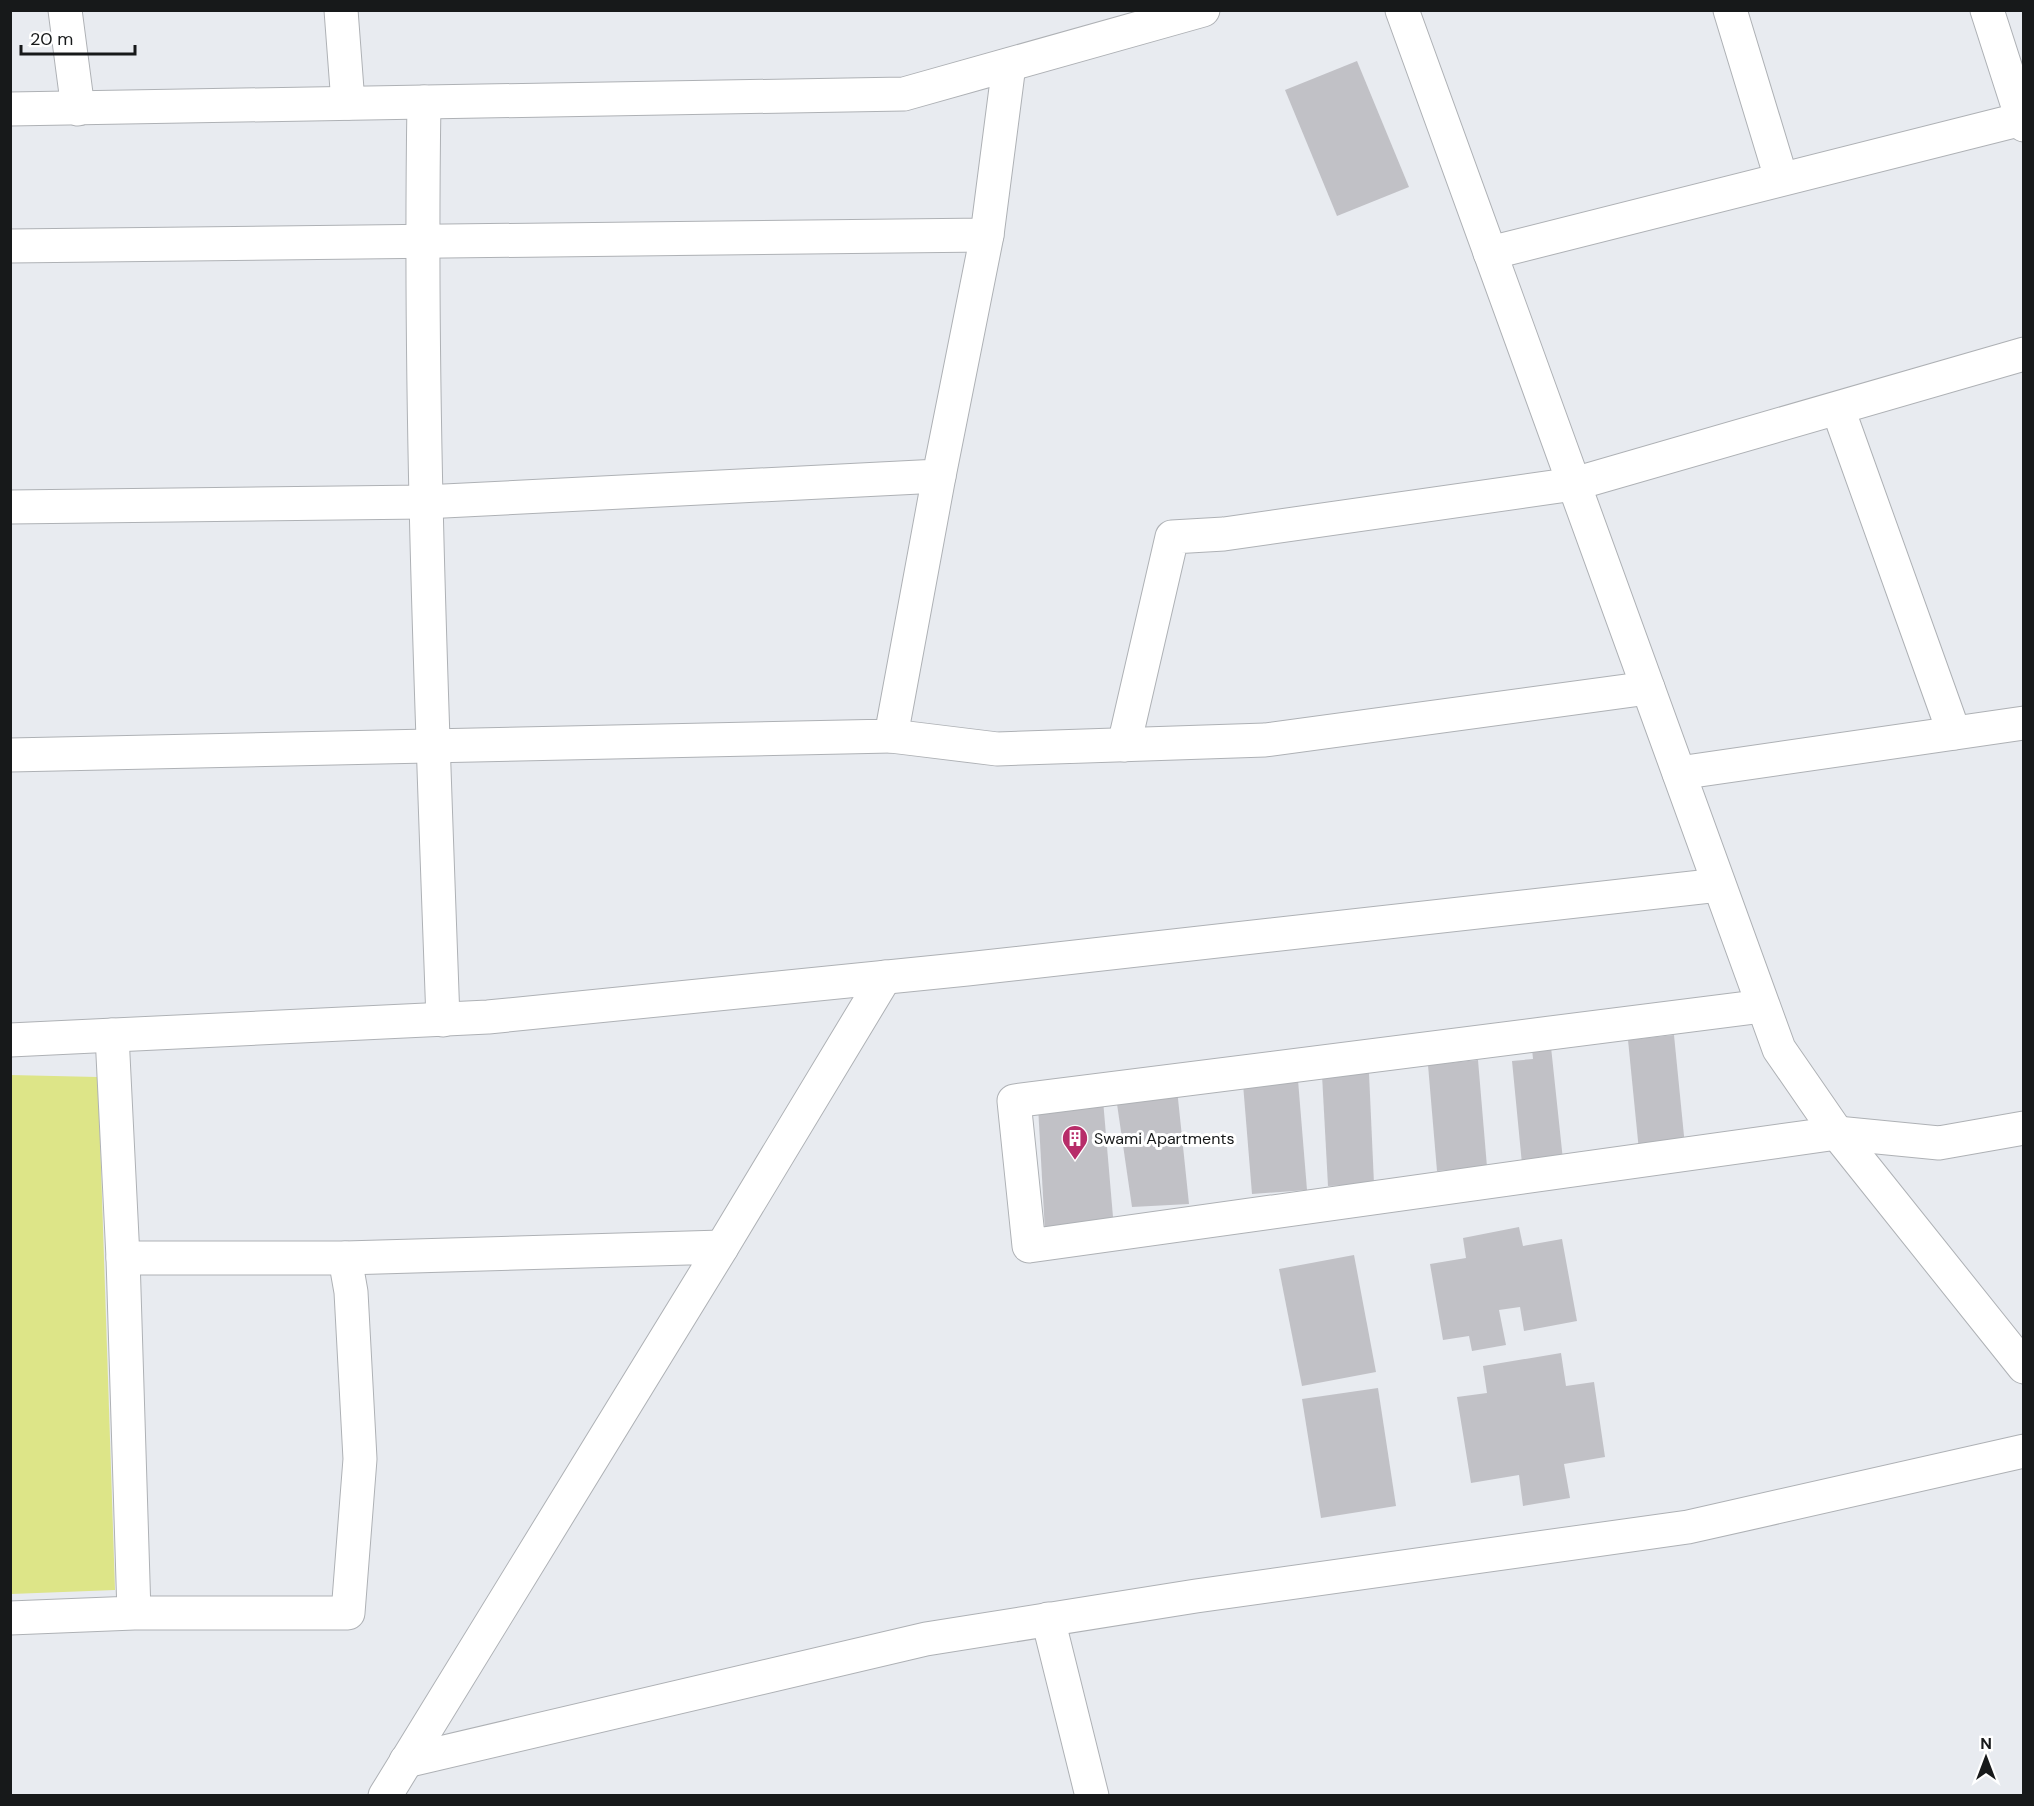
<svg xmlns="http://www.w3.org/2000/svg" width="2034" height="1806" viewBox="0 0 2034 1806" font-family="'DM Sans',sans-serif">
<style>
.green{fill:#dde588}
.building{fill:#c1c1c6}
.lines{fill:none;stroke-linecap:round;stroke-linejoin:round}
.minor-casing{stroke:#aeb1b5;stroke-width:35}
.tertiary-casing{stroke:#aeb1b5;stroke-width:35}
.secondary-casing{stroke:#aeb1b5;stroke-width:35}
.minor{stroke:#fff;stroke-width:33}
.tertiary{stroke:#fff;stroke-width:33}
.secondary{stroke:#fff;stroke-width:33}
.labels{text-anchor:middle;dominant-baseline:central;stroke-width:6;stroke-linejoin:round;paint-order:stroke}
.poi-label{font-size:16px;fill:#17191a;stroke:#fff;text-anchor:start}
</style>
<rect width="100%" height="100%" fill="#e8ebf0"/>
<path class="green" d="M 10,1075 L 98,1077 L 115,1590 L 11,1594 Z"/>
<g class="building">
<path d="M 1357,61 L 1409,187 L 1337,216 L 1285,90 Z"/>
<path d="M 1674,1035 L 1685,1146 L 1639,1151 L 1628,1040 Z"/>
<path d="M 1551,1047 L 1563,1160 L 1522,1164 L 1512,1061 L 1533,1059 L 1532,1049 Z"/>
<path d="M 1478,1060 L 1487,1167 L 1437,1171 L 1428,1065 Z"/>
<path d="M 1369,1073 L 1374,1184 L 1328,1186 L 1322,1075 Z"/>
<path d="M 1298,1080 L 1307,1190 L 1252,1194 L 1243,1084 Z"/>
<path d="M 1177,1089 L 1189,1204 L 1132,1207 L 1117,1104 Z"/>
<path d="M 1103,1100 L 1113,1217 L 1045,1232 L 1038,1106 Z"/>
<path d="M 1519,1227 L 1523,1246 L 1562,1239 L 1577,1321 L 1524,1331 L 1520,1307 L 1499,1310 L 1506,1345 L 1472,1351 L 1469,1336 L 1443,1340 L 1430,1264 L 1466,1258 L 1463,1238 Z"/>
<path d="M 1354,1255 L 1376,1372 L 1302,1386 L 1279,1269 Z"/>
<path d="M 1561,1353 L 1566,1386 L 1594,1382 L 1605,1457 L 1564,1464 L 1570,1498 L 1523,1506 L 1519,1475 L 1471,1483 L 1457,1397 L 1487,1393 L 1483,1366 Z"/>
<path d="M 1378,1388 L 1396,1506 L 1321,1518 L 1302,1399 Z"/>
</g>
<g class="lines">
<g class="minor-casing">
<g id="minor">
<path d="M 65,10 L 78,109"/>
<path d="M 341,10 L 348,103"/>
<path d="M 1730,10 L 1781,178"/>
<path d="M 1987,10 L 2024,125"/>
<path d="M 424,102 C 419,408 432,714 443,1020"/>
<path d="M 10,246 L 987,235 L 1009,65"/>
<path d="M 1490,253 L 2022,119"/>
<path d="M 1838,409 L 1954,733"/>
<path d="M 10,507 L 424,502 L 939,476 L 987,235"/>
<path d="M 891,736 L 997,749 L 1265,740 L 1648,688"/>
<path d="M 1124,745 L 1172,537 L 1224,534 L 1574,484 L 2024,354"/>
<path d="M 10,755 L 891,736 L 939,476"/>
<path d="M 1679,773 L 2024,723"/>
<path d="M 1763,1006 L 1014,1101 L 1029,1246 L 1837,1133 L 1939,1143 L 2024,1128"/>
<path d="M 112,1035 L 123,1258"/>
<path d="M 10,1040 L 488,1017 L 967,969 L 1719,885"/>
<path d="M 722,1247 L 885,977"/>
<path d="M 345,1258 L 722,1247 L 385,1796"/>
<path d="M 10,1618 L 134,1613 L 348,1613 L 360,1459 L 351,1292 L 345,1258 L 123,1258 L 134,1613"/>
<path d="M 1048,1619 L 1092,1796"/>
<path d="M 406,1761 L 926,1639 L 1196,1596 L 1688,1527 L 2024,1451"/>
</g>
</g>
<g class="tertiary-casing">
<path id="tertiary" d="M 1402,10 L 1779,1049 L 1837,1133 L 2024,1367"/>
</g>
<g class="secondary-casing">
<path id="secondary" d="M 10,109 L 904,94 L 1203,10"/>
</g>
<use href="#minor" class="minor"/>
<use href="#tertiary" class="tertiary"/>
<use href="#secondary" class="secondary"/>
</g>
<defs>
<g id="building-pin" transform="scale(1.35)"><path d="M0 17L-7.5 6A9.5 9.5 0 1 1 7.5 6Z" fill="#b72d69" stroke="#fff"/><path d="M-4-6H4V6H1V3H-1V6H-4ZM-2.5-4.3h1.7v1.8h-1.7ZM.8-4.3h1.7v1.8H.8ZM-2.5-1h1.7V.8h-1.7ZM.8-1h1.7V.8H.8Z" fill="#fff"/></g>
</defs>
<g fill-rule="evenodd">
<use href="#building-pin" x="1075" y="1138"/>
</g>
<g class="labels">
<g class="poi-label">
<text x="1094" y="1138">Swami Apartments</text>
</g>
</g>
<rect width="2034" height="1806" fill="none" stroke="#17191a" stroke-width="24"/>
<g transform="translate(1986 1758)" stroke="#ffffff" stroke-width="4.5" paint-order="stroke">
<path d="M0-4.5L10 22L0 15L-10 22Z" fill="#17191a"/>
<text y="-9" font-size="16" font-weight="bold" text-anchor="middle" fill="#17191a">N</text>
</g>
<path d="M21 45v9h114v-9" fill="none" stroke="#17191a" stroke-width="3"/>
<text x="30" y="45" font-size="18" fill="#17191a" stroke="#ffffff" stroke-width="4.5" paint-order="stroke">20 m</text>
</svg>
